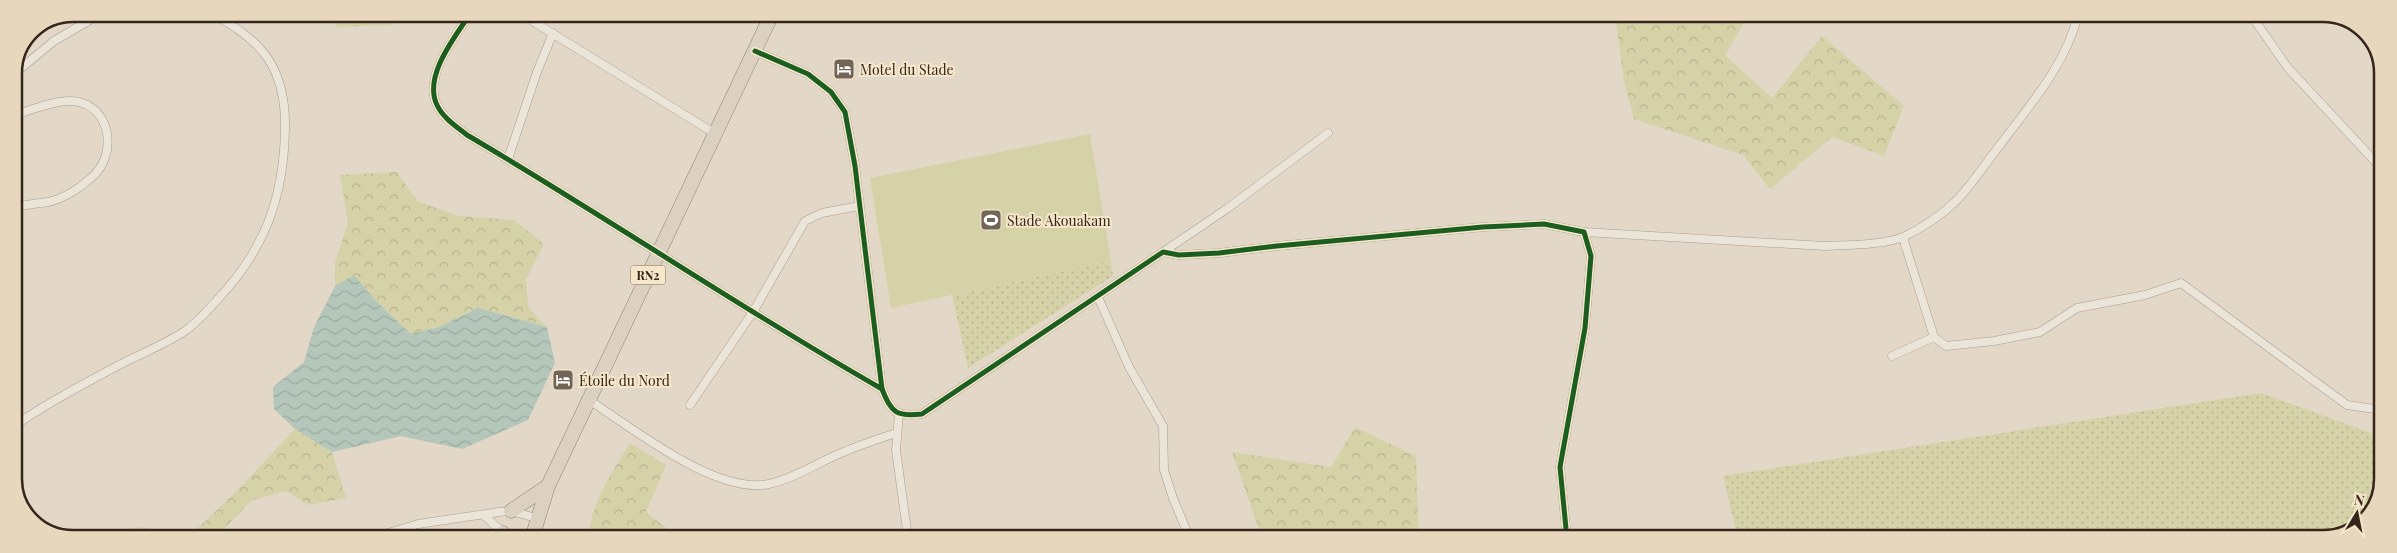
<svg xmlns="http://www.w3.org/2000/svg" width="2397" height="553" viewBox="0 0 2397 553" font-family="'Playfair Display',serif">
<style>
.grass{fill:url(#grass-dots)}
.forest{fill:url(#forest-crowns)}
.pitch{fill:#d5d2a8}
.water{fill:url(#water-waves)}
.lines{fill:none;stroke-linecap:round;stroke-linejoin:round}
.minor-casing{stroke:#a89d91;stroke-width:9}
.trunk-casing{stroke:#8d8378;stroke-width:15}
.minor{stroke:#ebe4d9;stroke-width:8}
.trunk{stroke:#dcd1c1;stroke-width:14}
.cycleway-casing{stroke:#f6e7cb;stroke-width:8}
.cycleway{stroke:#1b5e20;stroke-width:5}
.labels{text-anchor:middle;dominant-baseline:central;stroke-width:4;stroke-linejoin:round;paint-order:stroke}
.shield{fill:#f6e7cb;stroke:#6f5f4f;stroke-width:1}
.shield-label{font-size:12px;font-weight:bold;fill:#35251a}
.poi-label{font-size:14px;fill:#35251a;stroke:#f6e7cb;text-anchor:start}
.rim{fill:none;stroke:#35251a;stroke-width:2.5}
</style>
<defs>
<pattern id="grass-dots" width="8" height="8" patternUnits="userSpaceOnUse" patternTransform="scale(1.25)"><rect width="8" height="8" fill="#d5d2a8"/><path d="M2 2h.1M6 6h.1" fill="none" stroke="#b7b490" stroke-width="1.8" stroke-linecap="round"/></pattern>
<pattern id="forest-crowns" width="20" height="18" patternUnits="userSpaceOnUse" patternTransform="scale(1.25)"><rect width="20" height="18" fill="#d5d2a8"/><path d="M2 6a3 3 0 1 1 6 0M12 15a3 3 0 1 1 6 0" fill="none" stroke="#b7b490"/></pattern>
<pattern id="water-waves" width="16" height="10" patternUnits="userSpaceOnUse" patternTransform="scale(1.25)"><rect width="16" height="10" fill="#b4c7ba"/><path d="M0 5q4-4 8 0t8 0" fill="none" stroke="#9bab9f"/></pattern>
</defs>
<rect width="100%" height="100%" fill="#e3d8c7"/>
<g class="grass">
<path d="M 1111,261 L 1113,276 L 968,368 L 952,295 Z"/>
<path d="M 2261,393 L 2382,437 L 2382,486 L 2379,498 L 2363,525 L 2324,539 L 1738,539 L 1723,476 Z"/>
</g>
<g class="forest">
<path d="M 327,14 L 387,14 L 394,25 L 337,27 Z"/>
<path d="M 1615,15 L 1749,15 L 1725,55 L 1772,98 L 1822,36 L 1904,106 L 1884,156 L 1832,137 L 1770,189 L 1743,155 L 1634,119 L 1624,81 Z"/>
<path d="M 397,172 L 417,201 L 459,216 L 514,220 L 544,244 L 526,279 L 528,307 L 547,327 L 478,308 L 439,327 L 411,334 L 376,301 L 354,275 L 335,286 L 335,262 L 348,223 L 340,175 Z"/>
<path d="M 1355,427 L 1416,456 L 1419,539 L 1262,539 L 1232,452 L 1331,467 Z"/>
<path d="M 295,429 L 332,452 L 346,498 L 309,505 L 286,491 L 252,500 L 221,532 L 221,538 L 61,538 L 142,527 L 187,538 L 234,494 Z"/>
<path d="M 630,443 L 666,465 L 646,512 L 679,538 L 589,538 C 590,503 612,473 630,443 Z"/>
</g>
<path class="pitch" d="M 1090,134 L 1111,261 L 891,308 L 870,178 Z"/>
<path class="water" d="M 354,275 L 376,301 L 411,334 L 439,327 L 478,308 L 547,327 L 555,363 L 528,420 L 462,449 L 401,436 L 332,452 L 295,429 L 274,409 L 273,387 L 304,362 L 314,327 L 335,286 Z"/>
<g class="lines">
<g class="minor-casing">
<g id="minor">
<path d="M 470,14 C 455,37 423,76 437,105 C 443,118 457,127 467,135 C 607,217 741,309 882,389"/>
<path d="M 521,14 L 714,133"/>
<path d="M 2251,15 L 2288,68 L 2383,170"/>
<path d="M 755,51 L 808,74 L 831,92 L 845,112 L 855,166 L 882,389 C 891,413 897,417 922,414 L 1163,252 L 1179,255 L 1219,253 L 1277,246 L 1483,227 L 1544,224 L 1584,232 L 1591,256 L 1585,328 L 1560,467 L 1567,539"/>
<path d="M 14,74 L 54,41 L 100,14"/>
<path d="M 14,115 C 32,110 51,101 70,101 C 110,101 120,154 91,178 C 80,188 63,199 48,202 C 37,204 25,204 14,208"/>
<path d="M 508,159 L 537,72 L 553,33"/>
<path d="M 1584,232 L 1825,246 C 1846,245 1887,245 1905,236 C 1922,228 1941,215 1955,202 C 1972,185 1985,164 2000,145 C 2030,105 2066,64 2078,15"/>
<path d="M 1903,238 L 1934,337 L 1946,346 L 1994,341 L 2040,332 L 2077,308 L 2145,295 L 2181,283 L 2347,405 L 2382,410"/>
<path d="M 1163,252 L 1228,208 L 1328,133"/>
<path d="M 1098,297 L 1129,367 L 1163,426 L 1164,470 L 1173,498 L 1190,539"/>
<path d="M 1892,356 L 1934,337"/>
<path d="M 589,400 C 632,428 716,495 769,484 C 796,478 820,461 846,451 C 862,444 879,439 896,433"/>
<path d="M 690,405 L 753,312 L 805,221 L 822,213 L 859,206"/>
<path d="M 899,414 L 896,450 L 908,538"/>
<path d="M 14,426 C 49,402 87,382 125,362 C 145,352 167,343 185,331 C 198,322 208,310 218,299 C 265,249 284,197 285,128 C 286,70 263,39 211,14"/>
<path d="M 485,516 L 503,533 L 515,538"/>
<path d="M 371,538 L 418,524 L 499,512 L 511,511 L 536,518"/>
</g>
</g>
<g class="trunk-casing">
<g id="trunk">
<path d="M 511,511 L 548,486"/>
<path d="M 503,533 L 505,538"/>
<path d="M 532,538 L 548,486 L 772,14"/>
</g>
</g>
<use href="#minor" class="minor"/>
<use href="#trunk" class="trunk"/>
<g class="cycleway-casing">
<g id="cycleway">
<path d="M 470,14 C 455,37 423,76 437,105 C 443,118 457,127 467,135 C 607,217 741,309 882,389"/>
<path d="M 755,51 L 808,74 L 831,92 L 845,112 L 855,166 L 882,389 C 891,413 897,417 922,414 L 1163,252 L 1179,255 L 1219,253 L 1277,246 L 1483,227 L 1544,224 L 1584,232 L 1591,256 L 1585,328 L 1560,467 L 1567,539"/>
</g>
</g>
<use href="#cycleway" class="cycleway"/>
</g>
<defs>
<g id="hotel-square" transform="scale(1.125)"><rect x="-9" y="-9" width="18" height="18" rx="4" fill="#726457" stroke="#f6e7cb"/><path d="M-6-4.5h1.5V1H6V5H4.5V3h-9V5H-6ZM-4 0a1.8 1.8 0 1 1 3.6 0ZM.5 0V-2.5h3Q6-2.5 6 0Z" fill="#fff"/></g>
<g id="stadium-square" transform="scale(1.125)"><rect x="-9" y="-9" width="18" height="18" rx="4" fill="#726457" stroke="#f6e7cb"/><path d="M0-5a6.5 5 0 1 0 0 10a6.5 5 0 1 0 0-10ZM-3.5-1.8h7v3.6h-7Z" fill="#fff"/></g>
</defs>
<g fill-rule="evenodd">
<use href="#hotel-square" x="844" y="69"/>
<use href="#stadium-square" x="991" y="220"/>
<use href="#hotel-square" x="563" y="380"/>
</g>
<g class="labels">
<rect class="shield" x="630.5" y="265.5" width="35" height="19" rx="4"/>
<g class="shield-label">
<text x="648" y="275">RN2</text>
</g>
<g class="poi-label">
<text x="860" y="69">Motel du Stade</text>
<text x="1007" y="220">Stade Akouakam</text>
<text x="579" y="380">Étoile du Nord</text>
</g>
</g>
<path d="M0 0H2397V553H0ZM73 22H2323A51 51 0 0 1 2374 73V479A51 51 0 0 1 2323 530H73A51 51 0 0 1 22 479V73A51 51 0 0 1 73 22Z" fill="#e7d7bd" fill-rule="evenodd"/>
<path class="rim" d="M73 22H2323A51 51 0 0 1 2374 73V479A51 51 0 0 1 2323 530H73A51 51 0 0 1 22 479V73A51 51 0 0 1 73 22Z"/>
<g transform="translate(2357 513) rotate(10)" stroke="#f6e7cb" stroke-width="4" paint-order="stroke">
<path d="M0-4L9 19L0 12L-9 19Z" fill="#35251a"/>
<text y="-8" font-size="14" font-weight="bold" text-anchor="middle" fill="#35251a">N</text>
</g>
</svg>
